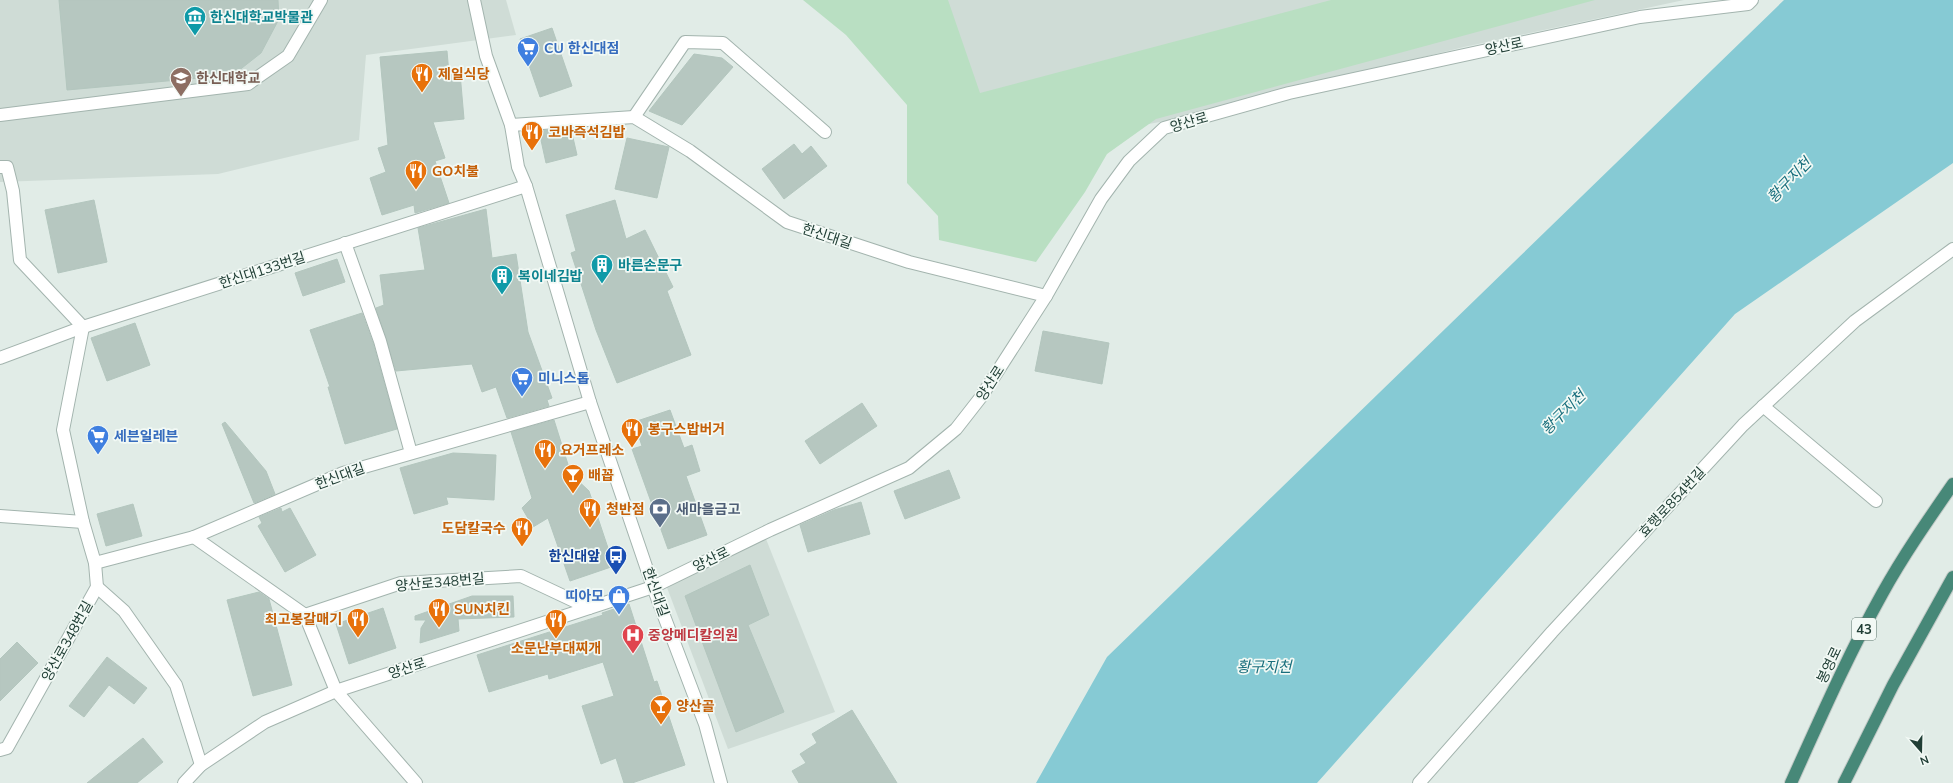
<svg xmlns="http://www.w3.org/2000/svg" width="1953" height="783" viewBox="0 0 1953 783" font-family="Mulish,'Noto Sans KR',sans-serif">
<style>
.built{fill:#cfdcd6}
.green{fill:#b9dfc2}
.water{fill:#86cad4}
.building{fill:#b6c7c0;stroke:#b3c6be}
.lines{fill:none;stroke-linecap:round;stroke-linejoin:round}
.service-casing{stroke:#a3b4ae;stroke-width:14}
.minor-casing{stroke:#a3b4ae;stroke-width:14}
.tertiary-casing{stroke:#a3b4ae;stroke-width:14}
.trunk-casing{stroke:#c1c9c6;stroke-width:14}
.service{stroke:#fff;stroke-width:12}
.minor{stroke:#fff;stroke-width:12}
.tertiary{stroke:#fff;stroke-width:12}
.trunk{stroke:#478878;stroke-width:12}
.labels{text-anchor:middle;dominant-baseline:central;stroke-width:3.5;stroke-linejoin:round;paint-order:stroke}
.shield{fill:#f2f9f5;stroke:#5f766f;stroke-width:1}
.shield-label{font-size:13px;font-weight:bold;fill:#203e35}
.culture-label{font-size:14px;font-weight:bold;fill:#0d838f;stroke:#f2f9f5;text-anchor:start}
.street-label{font-size:14px;fill:#203e35;stroke:#f2f9f5}
.shop-label{font-size:14px;font-weight:bold;fill:#366cbe;stroke:#f2f9f5;text-anchor:start}
.food-label{font-size:14px;font-weight:bold;fill:#c56008;stroke:#f2f9f5;text-anchor:start}
.education-label{font-size:14px;font-weight:bold;fill:#785e54;stroke:#f2f9f5;text-anchor:start}
.service-label{font-size:14px;font-weight:bold;fill:#4e5e75;stroke:#f2f9f5;text-anchor:start}
.transit-label{font-size:14px;font-weight:bold;fill:#164399;stroke:#f2f9f5;text-anchor:end}
.health-label{font-size:14px;font-weight:bold;fill:#be3a42;stroke:#f2f9f5;text-anchor:start}
.water-label{font-size:15px;font-style:italic;fill:#186e7c;stroke:#f2f9f5}
</style>
<rect width="100%" height="100%" fill="#e1ece7"/>
<g class="built">
<path d="M 0,0 L 506,0 L 516,35 L 366,55 L 359,140 L 218,174 L 0,182 Z"/>
<path d="M 826,0 L 1684,0 L 1464,47 L 1165,121 L 1019,148 Z"/>
<path d="M 766,539 L 835,712 L 728,749 L 666,585 Z"/>
</g>
<path class="green" d="M 803,0 L 948,0 L 980,93 L 1331,0 L 1595,0 L 1156,119 L 1107,154 L 1085,192 L 1036,262 L 939,240 L 938,216 L 907,183 L 907,105 L 846,35 Z"/>
<path class="water" d="M 1784,0 L 1953,0 L 1953,163 L 1735,314 L 1317,783 L 1036,783 L 1107,657 Z"/>
<g class="building">
<path d="M 59,0 L 278,0 L 279,19 L 261,53 L 233,75 L 67,90 Z"/>
<path d="M 552,28 L 572,86 L 540,97 L 520,39 Z"/>
<path d="M 447,51 L 449,74 L 460,73 L 464,119 L 433,122 L 445,158 L 435,161 L 449,203 L 415,213 L 414,205 L 382,215 L 370,178 L 386,172 L 378,148 L 388,145 L 380,57 Z"/>
<path d="M 694,54 L 722,58 L 733,67 L 682,125 L 649,111 Z"/>
<path d="M 571,129 L 577,155 L 546,163 L 539,131 Z"/>
<path d="M 627,138 L 669,147 L 657,198 L 615,189 Z"/>
<path d="M 794,144 L 802,154 L 811,146 L 827,166 L 784,199 L 762,169 Z"/>
<path d="M 94,200 L 107,262 L 58,273 L 45,210 Z"/>
<path d="M 615,200 L 626,239 L 645,230 L 673,287 L 667,291 L 691,355 L 617,383 L 596,330 L 571,253 L 576,251 L 566,215 Z"/>
<path d="M 486,209 L 492,258 L 516,254 L 528,332 L 552,398 L 547,400 L 549,406 L 507,418 L 496,387 L 482,392 L 472,364 L 396,371 L 376,308 L 384,305 L 380,275 L 425,270 L 418,228 Z"/>
<path d="M 337,259 L 345,282 L 303,296 L 295,273 Z"/>
<path d="M 362,313 L 373,343 L 397,429 L 345,444 L 328,387 L 330,387 L 310,330 Z"/>
<path d="M 135,323 L 150,365 L 107,381 L 91,338 Z"/>
<path d="M 1043,331 L 1109,343 L 1102,384 L 1035,371 Z"/>
<path d="M 862,403 L 877,426 L 820,464 L 805,441 Z"/>
<path d="M 670,410 L 684,448 L 692,445 L 700,471 L 686,476 L 707,535 L 668,549 L 632,449 L 642,446 L 634,422 Z"/>
<path d="M 554,420 L 571,474 L 589,491 L 614,566 L 570,581 L 548,518 L 533,527 L 522,508 L 532,498 L 511,432 Z"/>
<path d="M 225,422 L 266,471 L 275,494 L 254,503 L 222,424 Z"/>
<path d="M 453,453 L 496,455 L 494,500 L 446,497 L 448,504 L 414,514 L 400,468 Z"/>
<path d="M 949,470 L 960,498 L 905,519 L 894,491 Z"/>
<path d="M 861,502 L 870,534 L 808,552 L 800,525 L 834,510 Z"/>
<path d="M 133,504 L 142,536 L 106,546 L 97,514 Z"/>
<path d="M 281,508 L 282,512 L 290,508 L 316,555 L 285,572 L 258,526 L 262,523 L 259,517 Z"/>
<path d="M 750,565 L 769,615 L 748,625 L 784,712 L 736,732 L 685,596 Z"/>
<path d="M 259,592 L 269,599 L 292,685 L 253,696 L 227,600 Z"/>
<path d="M 472,596 L 513,596 L 514,617 L 458,619 L 459,631 L 420,643 L 421,628 L 426,620 L 415,620 L 415,616 Z"/>
<path d="M 629,604 L 654,682 L 657,681 L 685,765 L 632,783 L 624,783 L 616,758 L 601,764 L 582,706 L 614,696 L 603,662 L 549,679 L 548,674 L 489,692 L 477,655 L 603,615 L 602,613 Z"/>
<path d="M 383,608 L 396,648 L 349,664 L 336,624 Z"/>
<path d="M 17,642 L 38,663 L 0,701 L 0,659 Z"/>
<path d="M 107,657 L 147,688 L 134,704 L 109,685 L 84,717 L 69,706 Z"/>
<path d="M 852,710 L 897,783 L 799,783 L 792,771 L 806,763 L 800,754 L 817,743 L 812,734 Z"/>
<path d="M 143,738 L 163,762 L 137,783 L 87,783 Z"/>
</g>
<g class="lines">
<g class="service-casing">
<g id="service">
<path d="M 0,115 L 248,84 L 288,56 L 321,0"/>
<path d="M 634,117 L 685,42 L 723,43 L 825,132"/>
<path d="M 0,167 L 7,167 L 13,191 L 20,260 L 83,327"/>
<path d="M 345,243 L 380,341 L 411,453"/>
<path d="M 1763,406 L 1876,501"/>
<path d="M 97,587 L 124,611 L 176,685 L 201,765"/>
<path d="M 305,615 L 336,691 L 416,783"/>
</g>
</g>
<g class="minor-casing">
<g id="minor">
<path d="M 511,125 L 634,117 L 690,151 L 787,222 L 909,262 L 1046,296"/>
<path d="M 0,358 L 83,327 L 526,186"/>
<path d="M 0,516 L 83,522"/>
<path d="M 194,537 L 305,615 L 401,583 L 521,576 L 589,608"/>
<path d="M 95,563 L 194,537 L 343,473 L 590,402"/>
<path d="M 0,750 L 7,748 L 97,587 L 95,563 L 83,522 L 63,430 L 83,327"/>
<path d="M 184,783 L 201,765 L 265,722 L 336,691 L 653,587 L 770,530 L 909,468 L 956,429 L 981,397 L 1046,296 L 1101,199 L 1129,161 L 1164,128 L 1289,93 L 1640,17 L 1748,4 L 1752,0"/>
<path d="M 1419,783 L 1552,632 L 1743,425 L 1855,321 L 1953,249"/>
</g>
</g>
<g class="tertiary-casing">
<path id="tertiary" d="M 474,0 L 486,56 L 511,125 L 518,167 L 526,186 L 590,402 L 653,587 L 705,724 L 721,783"/>
</g>
<g class="trunk-casing">
<g id="trunk">
<path d="M 1791,783 C 1820,719 1848,655 1882,594 C 1903,556 1928,520 1953,484"/>
<path d="M 1844,783 L 1893,685 L 1953,577"/>
</g>
</g>
<use href="#service" class="service"/>
<use href="#minor" class="minor"/>
<use href="#tertiary" class="tertiary"/>
<use href="#trunk" class="trunk"/>
</g>
<defs>
<g id="museum-pin" transform="scale(1.15)"><path d="M0 17L-7.5 6A9.5 9.5 0 1 1 7.5 6Z" fill="#0f9aa8" stroke="#f2f9f5"/><path d="M0-6L6-3V-2H-6V-3ZM-5-1h2V3h-2ZM-1-1h2V3h-2ZM3-1h2V3H3ZM-6 4H6V6H-6Z" fill="#fff"/></g>
<g id="supermarket-pin" transform="scale(1.15)"><path d="M0 17L-7.5 6A9.5 9.5 0 1 1 7.5 6Z" fill="#3f7fe0" stroke="#f2f9f5"/><path d="M-6-5.5h2.5l.6 2H6L4.5 2H-2.5L-4.4-4H-6ZM-1.5 3.2a1.3 1.3 0 1 0 .1 0ZM3 3.2a1.3 1.3 0 1 0 .1 0Z" fill="#fff"/></g>
<g id="restaurant-pin" transform="scale(1.15)"><path d="M0 17L-7.5 6A9.5 9.5 0 1 1 7.5 6Z" fill="#e8710a" stroke="#f2f9f5"/><path d="M-5-6h1v4h1v-4h1v4h1v-4h1v5L-1.5 .5V6h-2V.5L-5-1ZM5-6V6H3V1.5H1.5Q1.5-4 5-6Z" fill="#fff"/></g>
<g id="university-pin" transform="scale(1.15)"><path d="M0 17L-7.5 6A9.5 9.5 0 1 1 7.5 6Z" fill="#8d6e63" stroke="#f2f9f5"/><path d="M0-5L7-2L0 1L-7-2ZM-4 1L0 2.5L4 1V4Q0 6-4 4Z" fill="#fff"/></g>
<g id="building-pin" transform="scale(1.15)"><path d="M0 17L-7.5 6A9.5 9.5 0 1 1 7.5 6Z" fill="#0f9aa8" stroke="#f2f9f5"/><path d="M-4-6H4V6H1V3H-1V6H-4ZM-2.5-4.3h1.7v1.8h-1.7ZM.8-4.3h1.7v1.8H.8ZM-2.5-1h1.7V.8h-1.7ZM.8-1h1.7V.8H.8Z" fill="#fff"/></g>
<g id="bar-pin" transform="scale(1.15)"><path d="M0 17L-7.5 6A9.5 9.5 0 1 1 7.5 6Z" fill="#e8710a" stroke="#f2f9f5"/><path d="M-6-5H6L.8 .8V4.5H3.5V6h-7V4.5H-.8V.8Z" fill="#fff"/></g>
<g id="bank-pin" transform="scale(1.15)"><path d="M0 17L-7.5 6A9.5 9.5 0 1 1 7.5 6Z" fill="#5c6f8a" stroke="#f2f9f5"/><path d="M-6-4H6V4H-6ZM0-2.3a2.3 2.3 0 1 0 0 4.6a2.3 2.3 0 1 0 0-4.6Z" fill="#fff"/></g>
<g id="bus-pin" transform="scale(1.15)"><path d="M0 17L-7.5 6A9.5 9.5 0 1 1 7.5 6Z" fill="#1a4fb4" stroke="#f2f9f5"/><path d="M-5-6H5V4H4V6H2V4H-2V6H-4V4H-5ZM-3.5-4V0h7V-4ZM-3.5 1.2v1.5H-2V1.2ZM2 1.2v1.5H3.5V1.2Z" fill="#fff"/></g>
<g id="shop-pin" transform="scale(1.15)"><path d="M0 17L-7.5 6A9.5 9.5 0 1 1 7.5 6Z" fill="#3f7fe0" stroke="#f2f9f5"/><path d="M-5-2.5h2.3a2.7 3.5 0 0 1 5.4 0H5L5.5 6h-11ZM-1.5-2.5h3a1.5 2.3 0 0 0-3 0Z" fill="#fff"/></g>
<g id="hospital-pin" transform="scale(1.15)"><path d="M0 17L-7.5 6A9.5 9.5 0 1 1 7.5 6Z" fill="#e0444e" stroke="#f2f9f5"/><path d="M-5-5h3v3.5h4V-5h3V5h-3V1.5h-4V5h-3Z" fill="#fff"/></g>
</defs>
<g fill-rule="evenodd">
<use href="#museum-pin" x="195" y="17"/>
<use href="#supermarket-pin" x="528" y="48"/>
<use href="#restaurant-pin" x="422" y="74"/>
<use href="#university-pin" x="181" y="78"/>
<use href="#restaurant-pin" x="532" y="132"/>
<use href="#restaurant-pin" x="416" y="171"/>
<use href="#building-pin" x="602" y="265"/>
<use href="#building-pin" x="502" y="276"/>
<use href="#supermarket-pin" x="522" y="378"/>
<use href="#restaurant-pin" x="632" y="429"/>
<use href="#supermarket-pin" x="98" y="436"/>
<use href="#restaurant-pin" x="545" y="450"/>
<use href="#bar-pin" x="573" y="475"/>
<use href="#restaurant-pin" x="590" y="509"/>
<use href="#bank-pin" x="660" y="509"/>
<use href="#restaurant-pin" x="522" y="528"/>
<use href="#bus-pin" x="616" y="556"/>
<use href="#shop-pin" x="619" y="596"/>
<use href="#restaurant-pin" x="439" y="609"/>
<use href="#restaurant-pin" x="358" y="619"/>
<use href="#restaurant-pin" x="556" y="620"/>
<use href="#hospital-pin" x="633" y="635"/>
<use href="#bar-pin" x="661" y="706"/>
</g>
<g class="labels">
<rect class="shield" x="1852" y="618" width="24" height="22" rx="3"/>
<g class="shield-label">
<text x="1864" y="629">43</text>
</g>
<g class="culture-label">
<text x="210" y="17">한신대학교박물관</text>
<text x="618" y="265">바른손문구</text>
<text x="518" y="276">복이네김밥</text>
</g>
<g class="street-label">
<text transform="translate(1504 46) rotate(-12)">양산로</text>
<text transform="translate(1189 122) rotate(-16)">양산로</text>
<text transform="translate(827 236) rotate(18)">한신대길</text>
<text transform="translate(262 270) rotate(-18)">한신대133번길</text>
<text transform="translate(990 383) rotate(-57)">양산로</text>
<text transform="translate(340 476) rotate(-20)">한신대길</text>
<text transform="translate(1672 502) rotate(-47)">효행로854번길</text>
<text transform="translate(711 559) rotate(-26)">양산로</text>
<text transform="translate(440 582) rotate(-5)">양산로348번길</text>
<text transform="translate(656 592) rotate(70)">한신대길</text>
<text transform="translate(67 641) rotate(-61)">양산로348번길</text>
<text transform="translate(1829 665) rotate(-65)">봉영로</text>
<text transform="translate(407 668) rotate(-18)">양산로</text>
</g>
<g class="shop-label">
<text x="544" y="48">CU 한신대점</text>
<text x="538" y="378">미니스톱</text>
<text x="114" y="436">세븐일레븐</text>
<text x="604" y="596" text-anchor="end">띠아모</text>
</g>
<g class="food-label">
<text x="438" y="74">제일식당</text>
<text x="548" y="132">코바즉석김밥</text>
<text x="432" y="171">GO치불</text>
<text x="648" y="429">봉구스밥버거</text>
<text x="560" y="450">요거프레소</text>
<text x="588" y="475">배꼽</text>
<text x="606" y="509">청반점</text>
<text x="506" y="528" text-anchor="end">도담칼국수</text>
<text x="454" y="609">SUN치킨</text>
<text x="342" y="619" text-anchor="end">최고봉갈매기</text>
<text x="556" y="648" text-anchor="middle">소문난부대찌개</text>
<text x="676" y="706">양산골</text>
</g>
<g class="education-label">
<text x="196" y="78">한신대학교</text>
</g>
<g class="service-label">
<text x="676" y="509">새마을금고</text>
</g>
<g class="transit-label">
<text x="600" y="556">한신대앞</text>
</g>
<g class="health-label">
<text x="648" y="635">중앙메디칼의원</text>
</g>
<g class="water-label">
<text transform="translate(1789 180) rotate(-46)">황구지천</text>
<text transform="translate(1563 412) rotate(-45)">황구지천</text>
<text x="1264" y="666">황구지천</text>
</g>
</g>
<g transform="translate(1921 751) rotate(160)" stroke="#f2f9f5" stroke-width="3" paint-order="stroke">
<path d="M0-3L7 15L0 10L-7 15Z" fill="#203e35"/>
<text y="-6" font-size="11" font-weight="bold" text-anchor="middle" fill="#203e35">N</text>
</g>
</svg>
